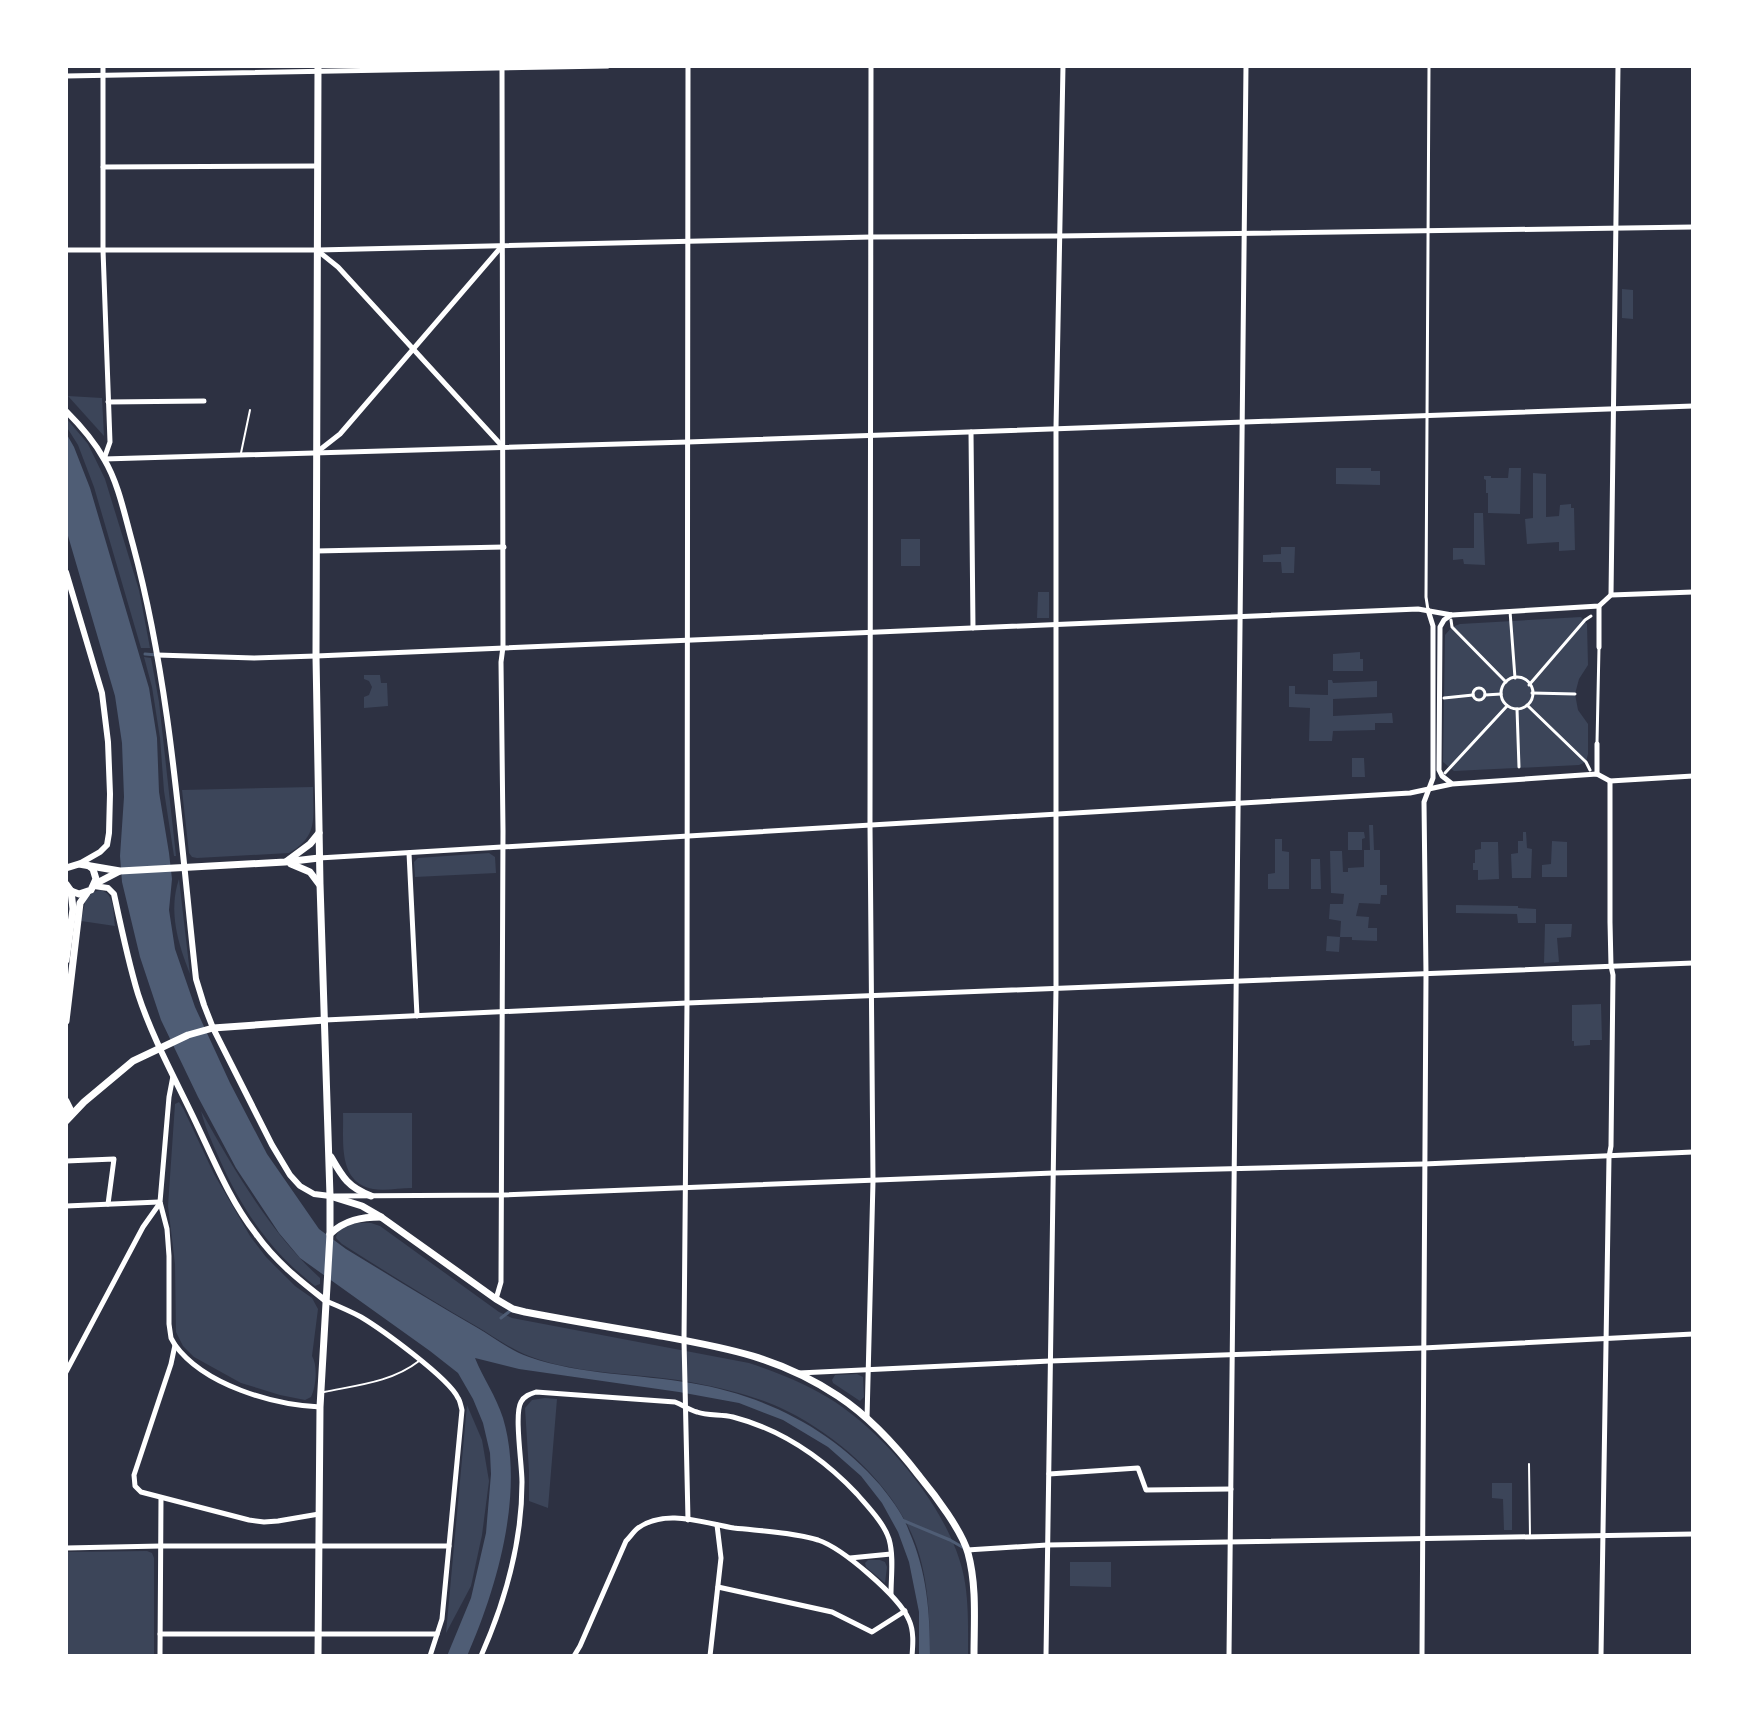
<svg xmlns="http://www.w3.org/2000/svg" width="1759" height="1722" viewBox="0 0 1759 1722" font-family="Inter,sans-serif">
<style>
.green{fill:#3c4559}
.water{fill:#4f5d75}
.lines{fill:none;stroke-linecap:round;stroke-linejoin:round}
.stream{stroke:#4f5d75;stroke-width:3}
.service{stroke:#fff;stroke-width:2}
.pedestrian{stroke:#fff;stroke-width:3}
.minor{stroke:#fff;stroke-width:5}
.tertiary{stroke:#fff;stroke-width:6}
.secondary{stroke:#fff;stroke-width:7}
.primary{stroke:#fff;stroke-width:7}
</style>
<rect width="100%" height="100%" fill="#2d3142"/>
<g class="green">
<path d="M 1622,289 L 1633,290 L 1633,319 L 1622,318 Z"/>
<path d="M 68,396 L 102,398 L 104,436 Z"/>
<path d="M 66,418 L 88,444 L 105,479 L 139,590 L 150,648 L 141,648 L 94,487 L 78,445 L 66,426 Z"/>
<path d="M 1336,468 L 1371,468 L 1371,471 L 1380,471 L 1380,485 L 1336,484 Z"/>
<path d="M 1509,468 L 1521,468 L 1520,514 L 1488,513 L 1488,493 L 1486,493 L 1486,480 L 1484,479 L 1484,476 L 1491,476 L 1491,478 L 1508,478 Z"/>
<path d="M 1533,473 L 1546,474 L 1546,517 L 1559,516 L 1560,505 L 1571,504 L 1571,508 L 1574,508 L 1575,550 L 1559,551 L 1559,542 L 1527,544 L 1525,519 L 1533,518 Z"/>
<path d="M 1474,513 L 1483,513 L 1485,565 L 1464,564 L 1463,559 L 1453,560 L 1453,548 L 1474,548 Z"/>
<rect x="901" y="539" width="19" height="27"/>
<path d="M 1281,547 L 1295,547 L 1294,573 L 1282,573 L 1281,562 L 1263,562 L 1263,555 L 1281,554 Z"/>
<path d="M 1038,592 L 1049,592 L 1049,618 L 1037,618 Z"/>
<path d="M 1581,617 L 1587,624 L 1588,665 L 1579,679 L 1575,694 L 1578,710 L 1588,724 L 1588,754 L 1586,762 L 1579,765 L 1454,771 L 1443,762 L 1445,635 L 1452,627 L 1460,624 Z"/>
<path d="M 1360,652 L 1360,659 L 1363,659 L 1363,671 L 1333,671 L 1333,654 Z"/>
<path d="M 144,657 L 151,658 L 159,702 L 176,856 L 174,856 L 164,791 L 160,738 L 152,687 Z"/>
<path d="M 364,675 L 380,675 L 381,683 L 387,683 L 388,706 L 364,708 L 364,697 L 369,695 L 372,687 L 369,681 L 364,679 Z"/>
<path d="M 1328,680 L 1332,680 L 1333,683 L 1377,681 L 1377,697 L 1333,699 L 1333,716 L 1392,713 L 1393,723 L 1375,723 L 1375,730 L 1333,731 L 1332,741 L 1309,741 L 1310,708 L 1289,707 L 1289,686 L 1295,686 L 1295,694 L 1328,695 Z"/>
<path d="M 1352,758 L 1364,758 L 1365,777 L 1352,777 Z"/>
<path d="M 313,787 C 313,817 319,836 289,853 L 197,858 L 192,857 L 189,853 L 182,790 Z"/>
<path d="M 1369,825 L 1373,825 L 1374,850 L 1380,850 L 1380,885 L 1387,885 L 1387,895 L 1381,895 L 1380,904 L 1359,903 L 1356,916 L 1369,917 L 1368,928 L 1377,928 L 1377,941 L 1352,940 L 1352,937 L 1340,937 L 1339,952 L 1326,951 L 1327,936 L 1340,937 L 1341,921 L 1329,919 L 1330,904 L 1343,904 L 1344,894 L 1331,893 L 1330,851 L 1342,851 L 1343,872 L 1348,872 L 1348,868 L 1364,867 L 1364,850 L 1370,850 Z"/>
<path d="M 1348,832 L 1364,832 L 1365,838 L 1362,839 L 1362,850 L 1348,850 Z"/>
<path d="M 1523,832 L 1526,832 L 1527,848 L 1532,849 L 1531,878 L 1512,878 L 1511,854 L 1518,853 L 1518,841 L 1523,841 Z"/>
<path d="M 1275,839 L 1282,839 L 1282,851 L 1289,852 L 1289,889 L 1268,889 L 1268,874 L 1275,873 Z"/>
<path d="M 1552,841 L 1567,842 L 1567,877 L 1542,877 L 1542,865 L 1551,864 Z"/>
<path d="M 1481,842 L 1498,842 L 1499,879 L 1478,880 L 1478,870 L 1473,870 L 1473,863 L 1475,863 L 1475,850 L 1481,849 Z"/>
<path d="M 489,853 L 495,857 L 496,873 L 415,877 L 414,862 L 418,858 Z"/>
<path d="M 1311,859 L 1320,859 L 1321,889 L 1311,889 Z"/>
<path d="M 179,879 L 190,974 C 178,944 168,911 179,879 Z"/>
<path d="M 100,890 C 115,893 113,913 115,926 L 81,921 L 86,898 L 94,892 Z"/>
<path d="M 1456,905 L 1518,906 L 1518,908 L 1536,909 L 1536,923 L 1518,923 L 1517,914 L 1456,913 Z"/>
<path d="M 1545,924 L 1572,924 L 1571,937 L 1557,938 L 1559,962 L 1544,963 Z"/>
<path d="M 1601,1004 L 1602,1040 L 1590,1040 L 1590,1045 L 1574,1046 L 1574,1041 L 1572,1041 L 1572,1005 Z"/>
<path d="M 179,1102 L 184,1110 L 214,1174 L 250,1236 L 266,1257 L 295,1286 L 312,1298 L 318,1309 L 312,1356 C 318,1366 316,1387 311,1397 L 305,1400 L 280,1395 L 241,1383 L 194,1357 L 183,1346 L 176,1332 L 175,1264 L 168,1206 L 175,1104 Z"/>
<path d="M 201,1111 C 235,1171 269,1231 320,1278 L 320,1284 L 315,1286 C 270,1251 242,1210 219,1158 C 212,1142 205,1127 201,1111 Z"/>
<path d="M 343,1113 L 412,1113 L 412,1188 C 400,1188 385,1191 373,1189 C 337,1182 344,1141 343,1113 Z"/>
<path d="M 357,1223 L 371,1223 L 380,1226 L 499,1312 L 512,1318 L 749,1363 C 776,1372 802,1382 827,1397 C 884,1431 951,1511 964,1577 C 969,1603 968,1630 968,1656 L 930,1656 C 930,1613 928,1565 908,1526 C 883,1477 837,1436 787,1411 C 759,1397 727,1389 695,1383 C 640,1372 581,1376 529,1356 C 510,1349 493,1336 476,1326 C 431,1300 386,1272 342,1244 L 336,1238 C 338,1227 347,1226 357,1223 Z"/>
<path d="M 857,1374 L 863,1377 L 864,1397 L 860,1401 L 833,1383 L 832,1380 L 835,1375 Z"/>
<path d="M 545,1398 L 557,1399 L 548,1508 L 529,1501 L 529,1471 L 525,1408 L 532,1400 Z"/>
<path d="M 467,1405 L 482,1440 L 489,1481 L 482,1535 L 471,1586 L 446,1633 Z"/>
<path d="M 1492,1483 L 1512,1483 L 1512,1530 L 1504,1530 L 1503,1499 L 1492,1498 Z"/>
<path d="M 147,1551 L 152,1553 L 154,1558 L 154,1656 L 66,1656 L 66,1552 Z"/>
<path d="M 868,1560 L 880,1560 L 885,1562 L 887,1567 L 885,1583 L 866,1567 L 865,1563 Z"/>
<path d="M 1070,1562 L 1111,1562 L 1111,1587 L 1070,1586 Z"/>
</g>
<path class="water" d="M 66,433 L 74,447 L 90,488 L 149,688 L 157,738 L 159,792 L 169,853 L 172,879 L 169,910 L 175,949 L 195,1007 L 230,1083 L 267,1154 L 319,1229 L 346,1249 C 389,1275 432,1302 476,1327 C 493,1337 511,1351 529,1357 C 581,1375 638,1374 691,1383 C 764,1395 832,1429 880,1485 C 891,1499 903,1514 909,1531 C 927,1572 930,1612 930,1656 L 919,1656 L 919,1612 L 909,1562 L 898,1532 L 882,1503 L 861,1476 L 828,1447 L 783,1420 L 739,1403 L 679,1392 L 519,1369 L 475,1358 C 483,1378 496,1396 503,1418 C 525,1492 497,1588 467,1656 L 447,1656 L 471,1598 L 486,1533 L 491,1474 L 490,1453 L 483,1423 L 473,1399 L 458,1373 L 430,1351 L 300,1258 L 279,1233 L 236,1168 L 198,1097 L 161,1020 L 140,957 L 122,882 L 120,856 L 124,797 L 122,743 L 115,696 L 66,529 Z"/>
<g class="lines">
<g class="stream">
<path d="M 145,654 L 157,655"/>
<path d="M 501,1318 L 510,1311"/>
<path d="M 902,1520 L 950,1540 L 964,1548"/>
</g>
<g class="service">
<path d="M 241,453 L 250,410"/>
<path d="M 324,1392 C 358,1385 392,1382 419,1361"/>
<path d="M 1529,1464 L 1530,1536"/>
</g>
<g class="pedestrian">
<path d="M 1428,610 L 1426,597 L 1429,66"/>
<path d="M 1510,611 L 1515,678"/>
<path d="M 1451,620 L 1452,627 L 1506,682"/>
<circle cx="1517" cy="693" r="16"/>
<path d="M 1529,685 L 1585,620 L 1591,616"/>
<circle cx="1479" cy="694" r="6"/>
<path d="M 1532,693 L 1575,694"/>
<path d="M 1485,695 L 1501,694"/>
<path d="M 1444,698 L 1473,695"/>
<path d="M 1527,705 L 1586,762 L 1590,770"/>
<path d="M 1517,709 L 1519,767"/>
<path d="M 1597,743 L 1599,647"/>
<path d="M 1445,773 L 1507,706"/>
</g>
<g class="minor">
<path d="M 103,66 L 103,250 L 110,442 L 104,459 L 688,442 L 1693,406"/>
<path d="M 66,76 L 608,66"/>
<path d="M 103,167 L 318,166"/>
<path d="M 66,250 L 318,250 L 871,237 L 1059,236 L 1693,227"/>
<path d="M 318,251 L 338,267 L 503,447"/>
<path d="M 108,402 L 204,401"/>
<path d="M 971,432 L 973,628"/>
<path d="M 317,452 L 340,434 L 502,246"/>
<path d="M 316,551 L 504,547"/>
<path d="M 1611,595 L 1618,66"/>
<path d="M 1599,606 L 1599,647"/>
<path d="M 157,655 L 254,658 L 316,656 L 1418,609 L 1452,615 L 1599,606 L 1611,595 L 1693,592"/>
<path d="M 1597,774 L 1597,744"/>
<path d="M 1451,783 L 1442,776 L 1439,770 L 1440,627 L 1444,620 L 1451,615"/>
<path d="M 409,853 L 417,1016"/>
<path d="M 319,858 L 1410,793 L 1452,784 L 1597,774 L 1610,781 L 1693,776"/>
<path d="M 325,1020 L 687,1003 L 1693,963"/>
<path d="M 173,1076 L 169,1097 L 160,1202 L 167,1229 L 169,1256 L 169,1324 L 171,1338 L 175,1345 L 171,1364 L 134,1475 L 135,1486 L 141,1492 L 249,1520 L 264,1522 L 278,1521 L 319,1514"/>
<path d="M 66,1161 L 114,1159 L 108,1204"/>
<path d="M 335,1196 L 501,1195 L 1053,1173 L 1424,1164 L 1693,1152"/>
<path d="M 66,1206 L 159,1202"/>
<path d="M 496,1299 L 501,1282 L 503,831 L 501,662 L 503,647 L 502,66"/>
<path d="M 326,1301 C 338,1306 350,1311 361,1317 C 381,1329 449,1378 458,1398 C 460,1400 461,1407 462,1410 L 442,1619 L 430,1656"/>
<path d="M 175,1345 C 204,1385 273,1405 320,1407"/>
<path d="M 66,1372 L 143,1227 L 160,1203"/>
<path d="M 799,1373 L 1050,1361 L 1423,1348 L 1693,1334"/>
<path d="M 867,1419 L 873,1181 L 870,825 L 871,66"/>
<path d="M 1049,1474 L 1138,1468 L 1146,1490 L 1231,1489"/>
<path d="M 688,1520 L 684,1340 L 687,1003 L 688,66"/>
<path d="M 66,1548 L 161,1546 L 449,1546"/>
<path d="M 967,1550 L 1047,1545 L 1693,1534"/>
<path d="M 850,1558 L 891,1554"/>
<path d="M 718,1587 L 832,1612 L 872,1632 L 905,1611"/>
<path d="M 160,1634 L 437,1634"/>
<path d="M 160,1656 L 161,1498"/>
<path d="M 481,1656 C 505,1602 522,1541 522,1482 C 522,1464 514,1414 521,1402 C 524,1396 530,1394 536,1392 L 675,1402 C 683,1405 689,1410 697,1412 C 708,1416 721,1414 733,1417 C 783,1430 822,1457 857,1494 C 868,1507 884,1523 889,1539 C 894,1556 891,1577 891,1594"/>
<path d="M 574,1656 L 580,1646 L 626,1541 C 630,1537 634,1531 638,1528 C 665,1508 704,1523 734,1528 C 761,1531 792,1532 818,1540 C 842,1548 899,1596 909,1620 C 914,1631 913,1644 912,1656"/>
<path d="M 710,1656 L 721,1558 L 717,1525"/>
<path d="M 1046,1656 L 1056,989 L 1056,428 L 1063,66"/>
<path d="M 1229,1656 L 1246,66"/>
<path d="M 1422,1656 L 1426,975 L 1424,802 L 1433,778 L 1433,626 L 1428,610"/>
<path d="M 1601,1656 L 1609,1157 L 1611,1146 L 1613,975 L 1611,966 L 1610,922 L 1610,781"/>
</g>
<g class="tertiary">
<path d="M 66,411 C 80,425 94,441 104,459 C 119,484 125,517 133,545 C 171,686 180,835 196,979 L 204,1005 L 213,1028 L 272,1145 L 290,1175 L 300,1186 L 314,1194 L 330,1196"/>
<path d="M 66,572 L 102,693 L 108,742 L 110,794 L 109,833 L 107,845 L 100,852 L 79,864"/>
<path d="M 94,886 L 108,888 L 114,894 C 121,927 128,961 138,994 C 153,1040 178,1084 198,1127 C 215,1163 231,1202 256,1234 C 275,1261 300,1281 326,1301"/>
</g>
<g class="secondary">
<path d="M 66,960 L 73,909 L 71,891"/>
<path d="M 66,1021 L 80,903 L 87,893"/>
<path d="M 66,1101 L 70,1109 L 69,1117"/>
<path d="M 66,1121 L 84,1102 L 133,1061 L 188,1035 L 213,1028 L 325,1020"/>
<path d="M 330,1196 L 362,1206 L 381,1217 L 496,1299 L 513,1309 L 525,1312 C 567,1320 608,1327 650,1334 C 721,1347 776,1355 838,1396 C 870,1417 897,1447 920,1477 C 935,1495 962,1531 968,1553 C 977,1586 974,1622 974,1656"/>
</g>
<g class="primary">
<path d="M 318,66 L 316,656 L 320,884 L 330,1196 L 330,1234 L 320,1407 L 318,1656"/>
<path d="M 287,861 L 310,844 L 319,833"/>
<path d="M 291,864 L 310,872 L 319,884"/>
<path d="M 66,868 L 79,864 L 120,871 L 285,862 L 319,858"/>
<path d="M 66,884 L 71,891 L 79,894 L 91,890 L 96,879 L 93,869 L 89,866"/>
<path d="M 95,884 L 118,872"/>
<path d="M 331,1157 C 343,1178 348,1187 371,1196"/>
<path d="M 330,1234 C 345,1220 361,1217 381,1217"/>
</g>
</g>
<rect width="1759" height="1722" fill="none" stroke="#ffffff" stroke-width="136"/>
</svg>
